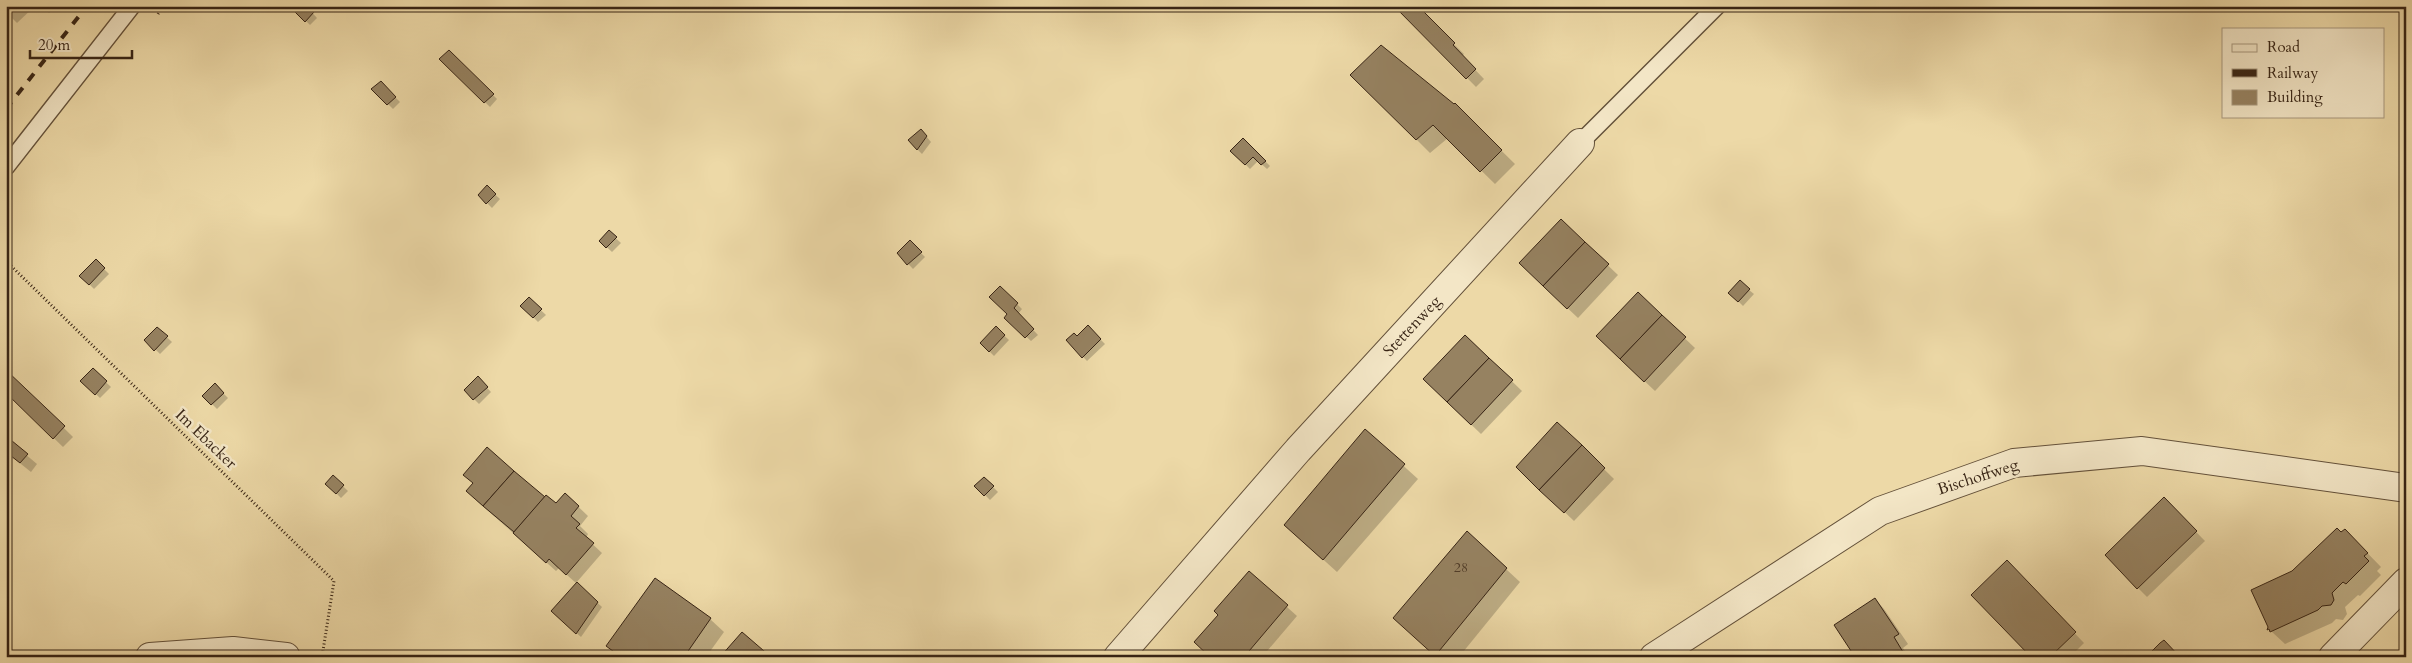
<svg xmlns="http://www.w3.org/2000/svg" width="2412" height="663" viewBox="0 0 2412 663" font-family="Cardo,serif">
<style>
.shadow{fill:#0003}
.building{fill:#968261;stroke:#372415}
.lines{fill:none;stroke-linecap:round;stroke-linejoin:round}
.service-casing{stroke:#64513a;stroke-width:19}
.minor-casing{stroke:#64513a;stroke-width:30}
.path{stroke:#372415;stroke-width:3;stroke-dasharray:1 2.5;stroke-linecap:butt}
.service{stroke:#f3e6c6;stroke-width:16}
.minor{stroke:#f3e6c6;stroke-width:28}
.rail{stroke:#372415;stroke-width:4;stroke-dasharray:9 9;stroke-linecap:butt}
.labels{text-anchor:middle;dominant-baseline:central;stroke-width:5;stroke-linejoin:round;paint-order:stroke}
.number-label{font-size:14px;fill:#4f3c28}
.street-label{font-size:16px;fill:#372415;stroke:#f3e6c6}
</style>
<rect width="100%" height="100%" fill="#edd9a7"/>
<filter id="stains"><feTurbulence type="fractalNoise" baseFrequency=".004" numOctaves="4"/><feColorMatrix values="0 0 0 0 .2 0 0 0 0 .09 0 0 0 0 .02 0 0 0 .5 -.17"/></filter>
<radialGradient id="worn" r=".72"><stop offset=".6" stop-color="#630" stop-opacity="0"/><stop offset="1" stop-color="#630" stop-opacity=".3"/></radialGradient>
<g class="shadow">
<path d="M 6,6 L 35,6 L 17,23 L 6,12 Z"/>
<path d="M 42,6 L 56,6 L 49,13 Z"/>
<path d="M 306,6 L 317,18 L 310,25 L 297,12 Z"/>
<path d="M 1396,6 L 1415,6 L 1464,54 L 1462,56 L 1484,79 L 1476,87 Z"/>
<path d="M 449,51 L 497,99 L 490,107 L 441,59 Z"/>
<path d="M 1352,75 L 1454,106 L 1455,105 L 1515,164 L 1495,184 L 1448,138 L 1430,153 Z"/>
<path d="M 380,82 L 400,102 L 393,109 L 373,89 Z"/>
<path d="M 921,130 L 931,142 L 922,154 L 917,149 Z"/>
<path d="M 1243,139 L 1270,166 L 1267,169 L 1258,161 L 1250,169 L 1232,151 Z"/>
<path d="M 487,187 L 500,199 L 492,208 L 479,195 Z"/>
<path d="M 1561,221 L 1618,275 L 1578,318 L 1530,273 Z"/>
<path d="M 609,232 L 621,243 L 612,252 L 600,241 Z"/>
<path d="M 910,242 L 925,257 L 913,269 L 898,253 Z"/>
<path d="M 96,261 L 109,274 L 94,289 L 81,276 Z"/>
<path d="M 1000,287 L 1022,309 L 1018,314 L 1038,335 L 1031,341 L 1006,318 L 1009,314 Z"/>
<path d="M 1749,290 L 1754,294 L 1743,306 L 1735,298 Z"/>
<path d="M 1638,294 L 1695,348 L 1655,391 L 1607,346 Z"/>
<path d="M 529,299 L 546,315 L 538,322 L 522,306 Z"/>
<path d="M 1088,327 L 1105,344 L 1087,361 L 1067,340 L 1077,338 Z"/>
<path d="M 157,328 L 172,342 L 160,354 L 146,340 Z"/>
<path d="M 996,328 L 1009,340 L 994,356 L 981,343 Z"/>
<path d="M 1465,336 L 1522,391 L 1481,434 L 1434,389 Z"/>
<path d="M 93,370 L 111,387 L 100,398 L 82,381 Z"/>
<path d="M 6,371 L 73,437 L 63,447 L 6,392 Z"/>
<path d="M 478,378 L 491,392 L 479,404 L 465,390 Z"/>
<path d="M 215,385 L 228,398 L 217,409 L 204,396 Z"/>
<path d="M 1558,424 L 1614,479 L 1574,521 L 1527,476 Z"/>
<path d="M 1365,431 L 1418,479 L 1337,572 L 1285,525 Z"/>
<path d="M 6,438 L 37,464 L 31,472 L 6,452 Z"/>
<path d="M 333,477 L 348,491 L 341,498 L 327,484 Z"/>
<path d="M 984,478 L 998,492 L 990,500 L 976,486 Z"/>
<path d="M 565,494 L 588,516 L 580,526 L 588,534 L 586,538 L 602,553 L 576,583 L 559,568 L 556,571 L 477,501 L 545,499 L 556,505 Z"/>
<path d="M 2164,499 L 2205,541 L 2147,597 L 2138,588 Z"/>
<path d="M 2345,530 L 2381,567 L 2377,571 L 2381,575 L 2360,596 L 2358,595 L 2345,607 L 2347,614 L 2343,620 L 2336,619 L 2332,623 L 2285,644 L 2271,631 L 2293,572 Z"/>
<path d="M 1467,533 L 1520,582 L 1459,657 L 1436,657 L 1394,618 Z"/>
<path d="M 2007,562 L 2084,643 L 2070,657 L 2033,657 Z"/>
<path d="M 1249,573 L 1297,616 L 1262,657 L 1211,657 L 1219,615 Z"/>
<path d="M 577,584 L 602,607 L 581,637 L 557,616 Z"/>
<path d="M 1875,599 L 1884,609 L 1908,644 L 1903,648 L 1909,657 L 1857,657 Z"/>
<path d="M 710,619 L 724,632 L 706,657 L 619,657 L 608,646 Z"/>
</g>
<g class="building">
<path d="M 6,6 L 15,6 L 6,14 Z"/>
<path d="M 301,6 L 308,6 L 314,12 L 305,22 L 295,12 Z"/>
<path d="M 1394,6 L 1415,6 L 1421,12 L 1422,10 L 1455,43 L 1453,45 L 1476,69 L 1466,79 Z"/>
<path d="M 1381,45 L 1454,104 L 1455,103 L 1502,150 L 1480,172 L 1433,125 L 1416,140 L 1350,75 Z"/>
<path d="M 449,50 L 494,94 L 484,103 L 439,59 Z"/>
<path d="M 381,81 L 396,97 L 387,105 L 371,89 Z"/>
<path d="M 921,129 L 927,136 L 917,150 L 908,140 Z"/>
<path d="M 1243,138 L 1266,161 L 1261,165 L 1253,157 L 1245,165 L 1230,151 Z"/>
<path d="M 487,185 L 496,194 L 486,204 L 478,195 Z"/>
<path d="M 1561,219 L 1585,242 L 1543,286 L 1519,263 Z"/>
<path d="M 609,230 L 617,237 L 606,248 L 599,241 Z"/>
<path d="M 910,240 L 922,252 L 907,265 L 897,253 Z"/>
<path d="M 1585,242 L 1609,264 L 1567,309 L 1543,286 Z"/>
<path d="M 96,259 L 105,268 L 89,285 L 79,276 Z"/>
<path d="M 1740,280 L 1750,289 L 1738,302 L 1728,293 Z"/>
<path d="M 1000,286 L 1018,303 L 1014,308 L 1034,329 L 1025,338 L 1004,318 L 1007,314 L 989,297 Z"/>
<path d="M 1638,292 L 1662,315 L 1620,359 L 1596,336 Z"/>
<path d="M 529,297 L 542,309 L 533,318 L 520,306 Z"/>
<path d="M 1662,315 L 1686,337 L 1644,382 L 1620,359 Z"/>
<path d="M 1088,325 L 1101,339 L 1082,358 L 1066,340 L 1074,333 L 1077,336 Z"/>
<path d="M 996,326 L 1005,335 L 989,352 L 980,343 Z"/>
<path d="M 157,327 L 168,336 L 154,351 L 144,340 Z"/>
<path d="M 1465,335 L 1489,358 L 1447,402 L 1423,379 Z"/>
<path d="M 1489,358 L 1513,380 L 1471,425 L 1447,402 Z"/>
<path d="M 93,368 L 107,381 L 95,395 L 80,381 Z"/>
<path d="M 6,370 L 65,426 L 53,439 L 6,393 Z"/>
<path d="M 478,376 L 488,387 L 473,400 L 464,390 Z"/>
<path d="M 215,383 L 224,393 L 211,405 L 202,396 Z"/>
<path d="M 1557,422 L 1582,445 L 1539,490 L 1516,467 Z"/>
<path d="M 1365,429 L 1405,464 L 1323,560 L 1284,525 Z"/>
<path d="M 6,436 L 28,454 L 20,463 L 6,452 Z"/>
<path d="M 1582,445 L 1605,468 L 1564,513 L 1539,490 Z"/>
<path d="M 487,447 L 514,471 L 483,506 L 466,491 L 473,483 L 463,475 Z"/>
<path d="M 514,471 L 545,497 L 514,532 L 483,506 Z"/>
<path d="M 333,475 L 344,485 L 336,494 L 325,484 Z"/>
<path d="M 984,477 L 994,486 L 984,496 L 974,486 Z"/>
<path d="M 565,493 L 579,506 L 571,516 L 580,524 L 576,528 L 594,543 L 566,575 L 549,559 L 546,563 L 513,533 L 546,495 L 556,503 Z"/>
<path d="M 2164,497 L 2197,531 L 2137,589 L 2105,555 Z"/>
<path d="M 2337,528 L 2341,532 L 2345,529 L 2368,553 L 2364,556 L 2369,561 L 2346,584 L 2343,582 L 2332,593 L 2334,600 L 2331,605 L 2322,606 L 2318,610 L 2270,632 L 2269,629 L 2267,630 L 2268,627 L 2251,590 L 2292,571 Z"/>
<path d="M 1467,531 L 1507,568 L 1435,656 L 1393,618 Z"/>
<path d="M 2007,560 L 2076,632 L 2050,657 L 2031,657 L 1971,595 Z"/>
<path d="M 1249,571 L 1288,605 L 1244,657 L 1210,657 L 1194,642 L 1218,615 L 1214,611 Z"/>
<path d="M 655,578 L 711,618 L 684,657 L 621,657 L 606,646 Z"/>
<path d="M 577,582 L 598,602 L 576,634 L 551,611 Z"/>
<path d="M 1875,598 L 1899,634 L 1894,637 L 1906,657 L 1855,657 L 1834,625 Z"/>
<path d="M 742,632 L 771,657 L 720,657 Z"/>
<path d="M 2164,640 L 2180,657 L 2146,657 L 2160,643 Z"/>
</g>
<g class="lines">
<g class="service-casing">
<g id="service">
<path d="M 1580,143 L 1717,6"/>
<path d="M 6,167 L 132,6"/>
</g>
</g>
<g class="minor-casing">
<g id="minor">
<path d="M 150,657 L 233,651 L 286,657"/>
<path d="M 1118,657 L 1298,450 L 1580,143"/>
<path d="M 1654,657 L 1880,511 L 2014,463 L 2142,451 L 2406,488"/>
<path d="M 2333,657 L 2406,582"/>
</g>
</g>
<g class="path">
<path d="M 158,14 L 163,6"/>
<path d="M 6,261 L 334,581 L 322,657"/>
</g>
<use href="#service" class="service"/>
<use href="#minor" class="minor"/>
<path class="rail" d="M 6,109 L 87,6"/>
</g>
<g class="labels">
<g class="number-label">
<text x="1461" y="567">28</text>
</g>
<g class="street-label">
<text transform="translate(1412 326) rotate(-47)">Stettenweg</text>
<text transform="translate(206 439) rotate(44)">Im Ebacker</text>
<text transform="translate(1978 477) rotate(-18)">Bischoffweg</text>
</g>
</g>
<rect width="2412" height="663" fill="none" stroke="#edd9a7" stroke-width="25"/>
<rect x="8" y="8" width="2397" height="648" fill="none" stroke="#372415" stroke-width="2.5"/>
<rect x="12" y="12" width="2387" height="638" fill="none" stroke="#372415"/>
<rect x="2222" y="28" width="162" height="90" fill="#f3e6c6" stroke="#a8987f"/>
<rect x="2232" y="44" width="25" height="8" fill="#f3e6c6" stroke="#a8987f"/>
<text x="2267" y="52" font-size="15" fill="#372415">Road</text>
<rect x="2232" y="69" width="25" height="8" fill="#372415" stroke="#a8987f"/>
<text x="2267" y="78" font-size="15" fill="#372415">Railway</text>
<rect x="2232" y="90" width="25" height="15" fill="#968261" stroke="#a8987f"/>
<text x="2267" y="102" font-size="15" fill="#372415">Building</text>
<path d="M30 50v8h102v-8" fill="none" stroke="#372415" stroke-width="2.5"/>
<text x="38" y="50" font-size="15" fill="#372415" stroke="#f3e6c6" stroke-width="4" paint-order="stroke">20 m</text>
<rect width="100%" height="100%" filter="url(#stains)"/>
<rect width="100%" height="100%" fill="url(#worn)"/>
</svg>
